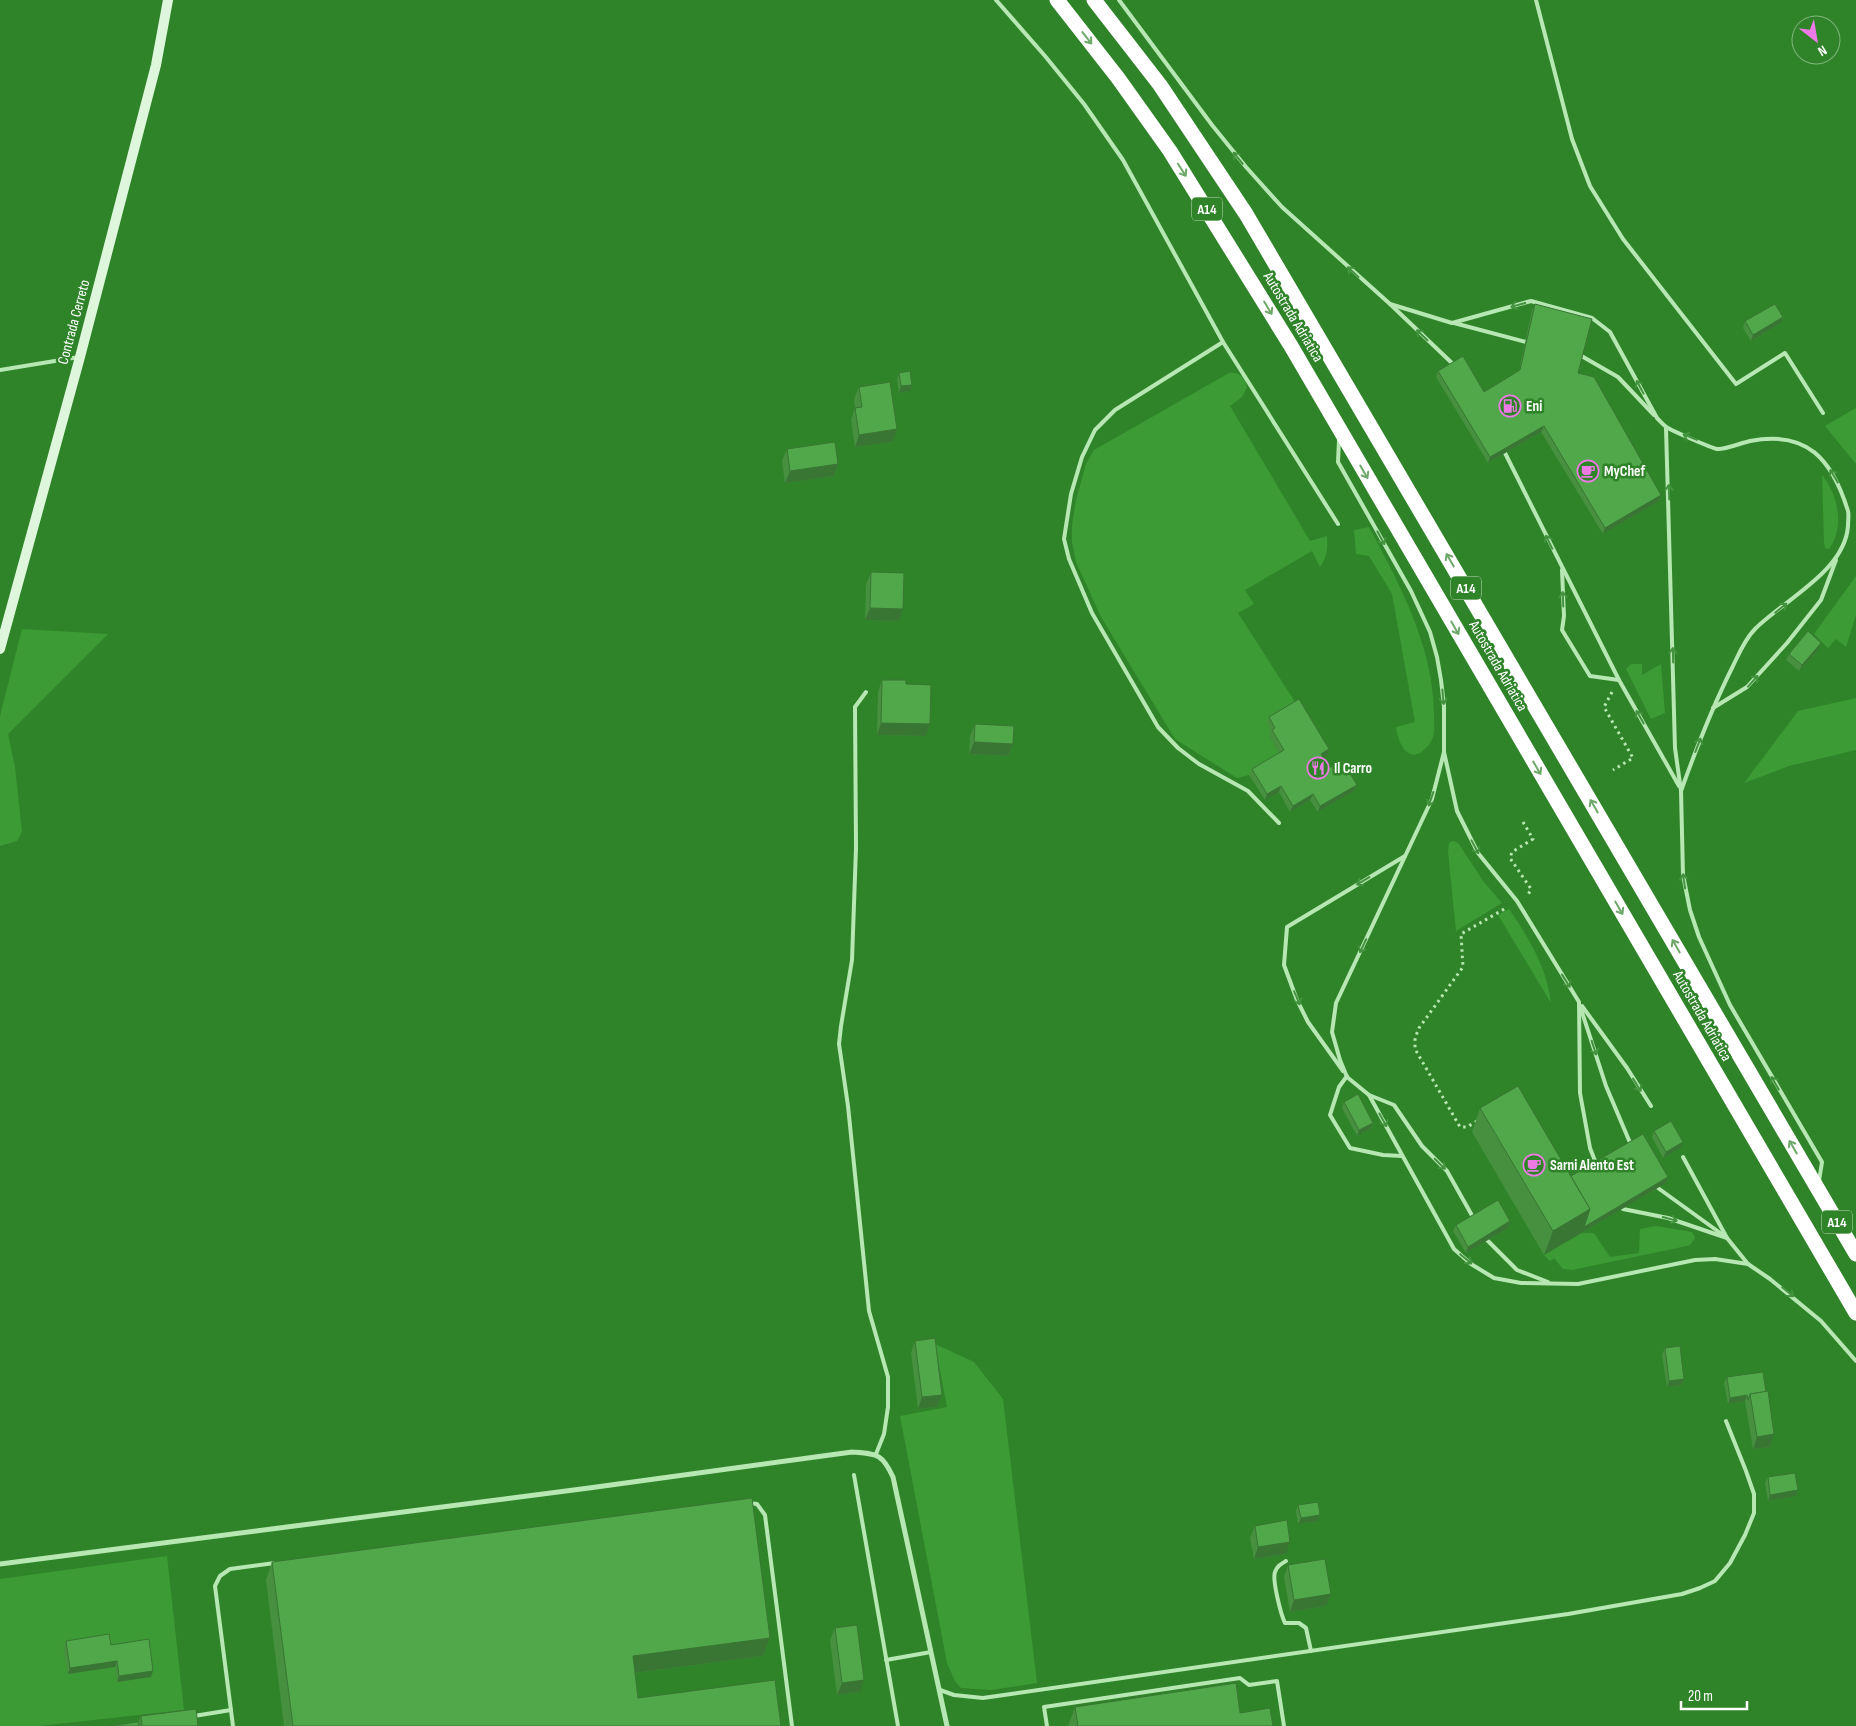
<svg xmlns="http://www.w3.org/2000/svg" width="1856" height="1726" viewBox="0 0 1856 1726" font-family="'Sofia Sans Condensed',sans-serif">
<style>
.green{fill:#3c9b34}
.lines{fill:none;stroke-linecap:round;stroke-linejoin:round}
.path{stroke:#b7e7b3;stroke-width:3;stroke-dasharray:2.5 4;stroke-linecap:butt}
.service{stroke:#b7e7b3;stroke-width:4}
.minor{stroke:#b7e7b3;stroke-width:5}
.secondary{stroke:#def6dc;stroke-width:10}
.motorway{stroke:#fff;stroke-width:15}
.wall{fill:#469040}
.shaded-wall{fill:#397634}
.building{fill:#51a84a;stroke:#397634}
.oneway{stroke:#6da969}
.oneway2{stroke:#43933e}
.labels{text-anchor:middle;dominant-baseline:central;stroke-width:5;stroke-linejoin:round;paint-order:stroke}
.shield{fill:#2f8429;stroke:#c1dabf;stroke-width:1}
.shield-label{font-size:14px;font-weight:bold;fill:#fff}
.street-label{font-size:15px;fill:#fff;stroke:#2f8429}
.poi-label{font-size:15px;font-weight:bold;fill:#fff;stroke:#2f8429;text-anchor:start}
</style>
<rect width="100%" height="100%" fill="#2f8429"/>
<g class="green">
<path d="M 1229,373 C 1239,372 1245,377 1247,387 L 1242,397 L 1230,406 L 1310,541 L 1327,536 C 1328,549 1327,557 1320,567 L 1312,551 L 1245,590 L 1254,604 L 1238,613 L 1297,705 L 1269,736 L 1281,756 L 1249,775 L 1237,778 L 1175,739 L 1101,617 L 1076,562 L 1072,543 L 1072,525 L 1076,500 L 1086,464 L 1094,450 Z"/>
<path d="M 1856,408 L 1856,464 L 1825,426 Z"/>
<path d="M 1822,475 C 1838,494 1845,528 1829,549 L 1825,548 L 1824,542 Z"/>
<path d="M 1369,527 C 1400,585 1433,646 1434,713 C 1434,722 1436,735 1430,743 C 1412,768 1399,748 1396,727 L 1415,722 L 1392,594 L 1369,556 L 1356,554 L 1354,530 Z"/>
<path d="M 1856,576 L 1856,615 L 1846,647 L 1836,639 L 1828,648 L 1814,634 Z"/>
<path d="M 22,629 L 108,634 L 8,734 L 15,767 L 22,832 L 17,841 L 0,846 L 0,716 Z"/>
<path d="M 1631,664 L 1642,664 L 1642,675 L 1661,664 L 1665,713 L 1651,719 L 1626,669 Z"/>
<path d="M 1856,698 L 1856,750 L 1789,766 L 1744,783 L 1798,711 Z"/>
<path d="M 1452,841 L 1456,842 L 1459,844 L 1483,881 L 1502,903 L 1456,931 L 1448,851 L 1449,843 Z"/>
<path d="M 1509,909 C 1529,938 1547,968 1551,1003 L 1498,915 Z"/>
<path d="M 1656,1226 L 1692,1232 L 1695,1238 L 1690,1245 L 1682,1247 L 1572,1270 L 1563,1269 L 1554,1258 L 1550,1261 L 1544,1255 L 1582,1233 L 1594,1233 L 1610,1257 L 1639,1253 L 1640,1229 Z"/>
<path d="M 935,1344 L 974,1362 L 1003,1399 L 1037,1683 L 991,1690 L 961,1688 L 955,1681 L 947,1663 L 900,1416 L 947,1407 Z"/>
<path d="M 167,1556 L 184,1710 L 39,1726 L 0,1726 L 0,1579 Z"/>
</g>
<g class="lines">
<g class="path">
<path d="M 1612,692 L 1604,707 L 1633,758 L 1613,770"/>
<path d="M 1523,822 L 1533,839 L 1512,852 L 1510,858 L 1531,889 L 1528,895"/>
<path d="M 1477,1121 L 1467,1127 L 1460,1127 L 1415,1049 L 1415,1038 L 1419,1028 L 1463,967 L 1461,934 L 1506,908"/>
</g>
<g class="service">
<path d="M 996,0 L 1045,56 L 1084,104 L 1123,160 L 1223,342 L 1338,524"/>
<path d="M 1119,0 L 1212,125 L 1246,167 L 1282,207 L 1390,304 L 1454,365"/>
<path d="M 1536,0 L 1572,139 L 1590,186 L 1623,239 L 1736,384 L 1785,353 L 1823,413"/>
<path d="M 1390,304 L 1452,323 L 1531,301 L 1592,318 L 1610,332 L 1657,418 C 1660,421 1664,426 1668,428 C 1675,432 1709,447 1717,449 C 1724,450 1741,443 1750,441 C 1807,430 1832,459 1848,511 C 1849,515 1848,520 1848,526 C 1845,571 1784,600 1755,629 C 1744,640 1738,656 1732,668 C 1712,708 1696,749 1681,791"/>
<path d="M 1454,323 L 1530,343"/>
<path d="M 1223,342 L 1115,410 L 1095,430 L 1082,457 L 1071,494 L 1064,539 L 1069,559 L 1092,613 L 1158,727 L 1178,748 L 1199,764 L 1248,791 L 1279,823"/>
<path d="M 1578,354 L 1618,377 L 1654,415"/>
<path d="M 0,370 L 79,357"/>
<path d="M 1666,428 L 1675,748 L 1681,791 L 1683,875 L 1690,910 L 1699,937 L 1730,1005 L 1822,1162 L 1819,1181"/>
<path d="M 1339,440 L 1338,462 L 1411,591 L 1430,632 L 1437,657 L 1441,680 L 1444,706 L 1444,752 L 1457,811 L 1478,853 L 1517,901 L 1579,1002 L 1580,1093 L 1590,1148 L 1597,1166"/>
<path d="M 1505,453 L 1619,680 L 1679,786"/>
<path d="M 1562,570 L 1564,616 L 1562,630 L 1590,676 L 1619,680"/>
<path d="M 866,692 L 855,707 L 856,848 L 852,960 L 841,1026 L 839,1044 L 848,1106 L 869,1311 L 888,1377 L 888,1407 L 884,1434 L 876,1454"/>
<path d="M 1713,708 L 1747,687 L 1787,643 L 1821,600 L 1836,560"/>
<path d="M 1444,752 L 1432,799 L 1336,1003 L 1332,1032 L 1340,1060 L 1347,1077 L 1369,1095 L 1454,1249 L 1471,1264 L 1494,1278 L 1521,1283 L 1578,1284 L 1695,1260 L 1715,1259 L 1748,1264"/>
<path d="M 1580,1006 L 1606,1086 L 1631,1145"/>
<path d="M 1582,1006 L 1627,1068 L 1651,1106"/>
<path d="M 1343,1071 L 1308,1022 L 1297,1000 L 1284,965 L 1287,927 L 1405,856"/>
<path d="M 1347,1076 L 1339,1087 L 1330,1115 L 1350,1148 L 1383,1155 L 1402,1156"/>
<path d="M 1369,1095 L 1394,1105 L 1422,1146 L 1447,1171 L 1474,1219"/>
<path d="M 1683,1157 L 1727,1238"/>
<path d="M 1658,1188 L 1723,1235"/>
<path d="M 1623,1209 L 1668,1218 L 1727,1238 L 1748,1264 L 1770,1279 L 1821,1321 L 1856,1361"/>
<path d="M 1487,1240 L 1517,1270 L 1548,1282"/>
<path d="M 854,1475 L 898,1726"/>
<path d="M 748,1503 L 757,1504 L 765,1515 L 792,1726"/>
<path d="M 1286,1561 C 1281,1564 1277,1566 1275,1572 C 1272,1580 1281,1615 1285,1623 L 1299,1623 L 1306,1628 L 1311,1651"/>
<path d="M 886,1660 L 931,1652"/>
<path d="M 940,1690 L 954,1695 L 983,1698 L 1568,1614 L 1682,1594 L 1700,1588 L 1715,1581 L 1730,1563 L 1745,1535 L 1754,1513 L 1754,1494 L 1746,1471 L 1726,1421"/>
<path d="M 194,1716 L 231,1710"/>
<path d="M 233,1726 L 215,1586 L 220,1576 L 230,1569 L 275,1563"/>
<path d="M 1047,1726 L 1044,1707 L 1240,1678 L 1249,1685 L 1277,1681 L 1284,1726"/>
</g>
<path class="minor" d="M 0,1564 L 589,1488 L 852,1452 C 877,1454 882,1453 893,1477 L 947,1726"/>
<path class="secondary" d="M 0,649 L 80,357 L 156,65 L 168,0"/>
<g class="motorway">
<path d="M 1057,0 L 1118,78 L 1170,151 L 1291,346 L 1856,1313"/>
<path d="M 1094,0 L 1160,85 L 1246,214 L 1856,1254"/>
</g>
</g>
<g class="wall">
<path d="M 1535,304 L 1578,373 L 1661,495 L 1659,501 L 1603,534 L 1541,432 L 1488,463 L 1436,377 L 1438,371 L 1484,392 L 1519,371 L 1532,310 Z"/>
<path d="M 1745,321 L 1781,323 L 1751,341 L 1743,328 Z"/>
<path d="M 899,373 L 910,391 L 899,393 L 897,379 Z"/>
<path d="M 859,387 L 893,442 L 855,447 L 851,420 L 855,408 L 854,399 Z"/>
<path d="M 787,449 L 838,464 L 834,476 L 785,483 L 782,461 Z"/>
<path d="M 871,572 L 899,621 L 865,620 L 866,585 Z"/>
<path d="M 1819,649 L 1799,671 L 1786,660 L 1789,654 Z"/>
<path d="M 882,680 L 906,684 L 926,736 L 877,735 L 878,692 Z"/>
<path d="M 1269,717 L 1327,756 L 1323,758 L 1329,768 L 1357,785 L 1354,791 L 1318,812 L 1310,800 L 1290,812 L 1279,792 L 1265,800 L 1249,775 L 1252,769 L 1279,753 L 1269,736 L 1271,731 L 1267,723 Z"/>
<path d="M 975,724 L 1013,744 L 1008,756 L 969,754 L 970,736 Z"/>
<path d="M 1344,1102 L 1373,1123 L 1370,1129 L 1357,1136 L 1342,1108 Z"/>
<path d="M 1480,1108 L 1571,1176 L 1666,1183 L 1544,1255 L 1472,1132 Z"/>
<path d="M 1654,1131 L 1680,1148 L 1663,1158 L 1652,1137 Z"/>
<path d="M 1510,1221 L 1508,1228 L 1466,1253 L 1453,1231 L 1456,1225 Z"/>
<path d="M 915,1341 L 942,1395 L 937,1407 L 918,1409 L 911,1353 Z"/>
<path d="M 1665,1348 L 1684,1379 L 1682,1385 L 1667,1387 L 1662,1355 Z"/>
<path d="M 1763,1372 L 1770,1447 L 1753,1449 L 1745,1401 L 1728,1404 L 1724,1383 L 1727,1377 Z"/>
<path d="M 1768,1477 L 1798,1490 L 1796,1496 L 1768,1501 L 1765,1483 Z"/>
<path d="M 1298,1505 L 1318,1521 L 1298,1524 L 1296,1511 Z"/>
<path d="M 1255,1526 L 1286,1554 L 1254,1559 L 1250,1538 Z"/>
<path d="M 272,1562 L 770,1638 L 763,1656 L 635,1673 L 638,1698 L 781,1726 L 284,1726 L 266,1580 Z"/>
<path d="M 1288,1565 L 1326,1606 L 1290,1612 L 1284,1577 Z"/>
<path d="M 835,1628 L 860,1692 L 837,1695 L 830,1640 Z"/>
<path d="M 66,1641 L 111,1645 L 153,1671 L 151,1677 L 117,1682 L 115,1667 L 68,1674 L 63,1647 Z"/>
<path d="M 1075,1707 L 1240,1713 L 1273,1726 L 1068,1726 Z"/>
<path d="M 141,1716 L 198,1726 L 109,1726 L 138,1722 Z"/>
</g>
<g class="shaded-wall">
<path d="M 1783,317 L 1781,323 L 1751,341 L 1753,335 Z"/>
<path d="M 912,385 L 910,391 L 899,393 L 901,386 Z"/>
<path d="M 1544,426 L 1541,432 L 1488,463 L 1490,457 Z"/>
<path d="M 897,429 L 893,442 L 855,447 L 859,435 Z"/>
<path d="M 838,464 L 834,476 L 785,483 L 790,471 Z"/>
<path d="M 1661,495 L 1659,501 L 1603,534 L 1605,528 Z"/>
<path d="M 870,608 L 903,609 L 899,621 L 865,620 Z"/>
<path d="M 1821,643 L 1819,649 L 1799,671 L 1802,665 Z"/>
<path d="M 881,723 L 930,724 L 926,736 L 877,735 Z"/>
<path d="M 974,742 L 1013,744 L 1008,756 L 969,754 Z"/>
<path d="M 1329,749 L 1327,756 L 1319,760 L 1321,754 Z"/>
<path d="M 1357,785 L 1354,791 L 1318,812 L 1320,806 Z"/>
<path d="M 1281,786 L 1279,792 L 1265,800 L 1267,794 Z"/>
<path d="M 1313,794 L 1310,800 L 1290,812 L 1293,806 Z"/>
<path d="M 1373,1123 L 1370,1129 L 1357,1136 L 1359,1130 Z"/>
<path d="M 1683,1142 L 1680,1148 L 1663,1158 L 1666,1152 Z"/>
<path d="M 1668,1177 L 1666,1183 L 1544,1255 L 1553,1231 L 1590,1209 Z"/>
<path d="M 1510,1221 L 1508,1228 L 1466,1253 L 1468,1247 Z"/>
<path d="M 1684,1379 L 1682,1385 L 1667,1387 L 1669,1381 Z"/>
<path d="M 942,1395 L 937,1407 L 918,1409 L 922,1397 Z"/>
<path d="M 1747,1395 L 1745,1401 L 1728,1404 L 1730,1398 Z"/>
<path d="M 1774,1434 L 1770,1447 L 1753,1449 L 1757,1437 Z"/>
<path d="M 1798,1490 L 1796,1496 L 1768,1501 L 1770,1495 Z"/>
<path d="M 1320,1515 L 1318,1521 L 1298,1524 L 1301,1518 Z"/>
<path d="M 1290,1542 L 1286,1554 L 1254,1559 L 1258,1547 Z"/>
<path d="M 1331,1594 L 1326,1606 L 1290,1612 L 1294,1600 Z"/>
<path d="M 770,1638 L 763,1656 L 626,1674 L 633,1656 Z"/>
<path d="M 117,1661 L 115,1667 L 68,1674 L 70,1668 Z"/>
<path d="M 153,1671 L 151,1677 L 117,1682 L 119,1676 Z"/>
<path d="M 864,1680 L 860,1692 L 837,1695 L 842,1683 Z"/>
</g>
<g class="building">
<path d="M 1535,304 L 1592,319 L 1578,373 L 1594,377 L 1661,495 L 1605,528 L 1544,426 L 1490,457 L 1438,371 L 1463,356 L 1484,392 L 1520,370 Z"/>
<path d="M 1775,304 L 1783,317 L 1753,335 L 1745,321 Z"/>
<path d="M 910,371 L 912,385 L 901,386 L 899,373 Z"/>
<path d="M 890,382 L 897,429 L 859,435 L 855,408 L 862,407 L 859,387 Z"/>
<path d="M 835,442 L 838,464 L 790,471 L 787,449 Z"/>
<path d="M 871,572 L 904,573 L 903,609 L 870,608 Z"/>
<path d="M 1808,631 L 1821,643 L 1802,665 L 1789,654 Z"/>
<path d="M 882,680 L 906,680 L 906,684 L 931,685 L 930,724 L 881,723 Z"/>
<path d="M 1299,699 L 1329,749 L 1321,754 L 1329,768 L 1342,760 L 1357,785 L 1320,806 L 1313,794 L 1293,806 L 1281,786 L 1267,794 L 1252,769 L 1284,750 L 1272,730 L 1275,728 L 1269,717 Z"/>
<path d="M 975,724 L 1014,726 L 1013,744 L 974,742 Z"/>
<path d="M 1518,1086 L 1590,1209 L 1553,1231 L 1480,1108 Z"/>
<path d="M 1358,1094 L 1373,1123 L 1359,1130 L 1344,1102 Z"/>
<path d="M 1671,1121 L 1683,1142 L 1666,1152 L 1654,1131 Z"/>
<path d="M 1643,1134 L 1668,1177 L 1584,1227 L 1590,1209 L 1571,1176 Z"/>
<path d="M 1498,1200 L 1510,1221 L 1468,1247 L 1456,1225 Z"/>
<path d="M 935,1338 L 942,1395 L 922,1397 L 915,1341 Z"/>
<path d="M 1680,1346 L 1684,1379 L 1669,1381 L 1665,1348 Z"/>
<path d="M 1763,1372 L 1766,1392 L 1750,1394 L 1748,1400 L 1747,1395 L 1730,1398 L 1727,1377 Z"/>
<path d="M 1768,1391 L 1774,1434 L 1757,1437 L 1750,1394 Z"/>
<path d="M 1795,1473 L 1798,1490 L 1770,1495 L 1768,1477 Z"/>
<path d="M 752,1498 L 770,1638 L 633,1656 L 638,1698 L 775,1680 L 781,1726 L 293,1726 L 272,1562 Z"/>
<path d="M 1318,1502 L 1320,1515 L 1301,1518 L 1298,1505 Z"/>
<path d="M 1287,1520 L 1290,1542 L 1258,1547 L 1255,1526 Z"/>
<path d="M 1325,1559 L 1331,1594 L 1294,1600 L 1288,1565 Z"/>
<path d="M 857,1625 L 864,1680 L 842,1683 L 835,1628 Z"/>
<path d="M 109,1634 L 111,1645 L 149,1639 L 153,1671 L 119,1676 L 117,1661 L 70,1668 L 66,1641 Z"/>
<path d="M 1236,1683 L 1240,1713 L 1270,1708 L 1273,1726 L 1078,1726 L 1075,1707 Z"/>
<path d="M 196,1709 L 198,1726 L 142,1726 L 141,1716 Z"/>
<path d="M 138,1722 L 139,1726 L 109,1726 Z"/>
</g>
<defs><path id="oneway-shaft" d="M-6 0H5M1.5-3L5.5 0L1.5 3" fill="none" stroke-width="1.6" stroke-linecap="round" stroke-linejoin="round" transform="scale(1.25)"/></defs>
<g class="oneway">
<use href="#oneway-shaft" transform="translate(1087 38) rotate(52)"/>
<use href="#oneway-shaft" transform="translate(1182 170) rotate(57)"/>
<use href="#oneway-shaft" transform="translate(1268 308) rotate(59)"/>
<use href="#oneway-shaft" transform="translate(1364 472) rotate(60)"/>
<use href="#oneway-shaft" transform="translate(1450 560) rotate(-120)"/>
<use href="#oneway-shaft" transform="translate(1455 628) rotate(60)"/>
<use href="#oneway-shaft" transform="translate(1537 768) rotate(60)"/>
<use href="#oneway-shaft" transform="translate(1594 806) rotate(-120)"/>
<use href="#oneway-shaft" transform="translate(1619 908) rotate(60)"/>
<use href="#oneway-shaft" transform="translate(1676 946) rotate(-120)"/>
<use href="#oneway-shaft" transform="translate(1793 1147) rotate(-120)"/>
</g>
<g class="oneway2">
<use href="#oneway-shaft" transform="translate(1238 158) rotate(-129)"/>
<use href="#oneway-shaft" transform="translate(1353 272) rotate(-137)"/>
<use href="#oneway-shaft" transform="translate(1518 305) rotate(165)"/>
<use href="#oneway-shaft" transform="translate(1422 335) rotate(-136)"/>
<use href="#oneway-shaft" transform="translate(1640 387) rotate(-118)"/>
<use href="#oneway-shaft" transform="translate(1690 437) rotate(-158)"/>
<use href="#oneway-shaft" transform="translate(1834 476) rotate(-121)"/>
<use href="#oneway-shaft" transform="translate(1669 492) rotate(-92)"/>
<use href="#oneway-shaft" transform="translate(1381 538) rotate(61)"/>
<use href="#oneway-shaft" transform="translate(1549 542) rotate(-116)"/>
<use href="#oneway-shaft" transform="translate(1563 599) rotate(-92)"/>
<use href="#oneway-shaft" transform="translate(1781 608) rotate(-39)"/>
<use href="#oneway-shaft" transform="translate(1673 655) rotate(-91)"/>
<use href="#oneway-shaft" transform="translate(1753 681) rotate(-48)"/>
<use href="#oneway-shaft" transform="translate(1443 697) rotate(85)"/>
<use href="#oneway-shaft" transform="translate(1640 717) rotate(-120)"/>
<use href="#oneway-shaft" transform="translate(1698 745) rotate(-69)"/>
<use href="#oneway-shaft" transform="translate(1431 799) rotate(109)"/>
<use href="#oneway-shaft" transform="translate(1475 847) rotate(62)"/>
<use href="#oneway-shaft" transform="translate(1363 881) rotate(149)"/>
<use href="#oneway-shaft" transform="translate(1684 881) rotate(-99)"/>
<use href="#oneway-shaft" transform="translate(1363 946) rotate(115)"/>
<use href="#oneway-shaft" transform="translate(1566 981) rotate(58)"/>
<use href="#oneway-shaft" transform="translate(1297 998) rotate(67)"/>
<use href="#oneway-shaft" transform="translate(1594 1048) rotate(72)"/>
<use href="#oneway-shaft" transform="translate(1775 1083) rotate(-120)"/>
<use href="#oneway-shaft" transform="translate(1637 1085) rotate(58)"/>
<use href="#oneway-shaft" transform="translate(1383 1120) rotate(61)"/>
<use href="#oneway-shaft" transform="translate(1440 1164) rotate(45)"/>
<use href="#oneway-shaft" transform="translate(1670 1219) rotate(15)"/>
<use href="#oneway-shaft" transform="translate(1466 1259) rotate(40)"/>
<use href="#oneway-shaft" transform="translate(1788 1292) rotate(39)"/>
</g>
<defs>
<g id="fuel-ring" transform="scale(1.125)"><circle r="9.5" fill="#2f8429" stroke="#ee7ae5" stroke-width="1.5"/><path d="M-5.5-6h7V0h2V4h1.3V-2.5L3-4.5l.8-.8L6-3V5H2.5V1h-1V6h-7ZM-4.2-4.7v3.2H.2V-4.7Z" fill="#ee7ae5"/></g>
<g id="cafe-ring" transform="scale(1.125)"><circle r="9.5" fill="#2f8429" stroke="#ee7ae5" stroke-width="1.5"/><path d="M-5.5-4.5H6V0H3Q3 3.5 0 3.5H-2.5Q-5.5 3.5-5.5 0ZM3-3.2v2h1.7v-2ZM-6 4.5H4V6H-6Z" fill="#ee7ae5"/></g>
<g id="restaurant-ring" transform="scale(1.125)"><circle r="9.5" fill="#2f8429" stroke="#ee7ae5" stroke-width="1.5"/><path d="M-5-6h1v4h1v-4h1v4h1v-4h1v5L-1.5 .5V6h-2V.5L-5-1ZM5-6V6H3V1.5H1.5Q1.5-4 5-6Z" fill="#ee7ae5"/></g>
</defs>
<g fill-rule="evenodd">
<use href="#fuel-ring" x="1510" y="406"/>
<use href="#cafe-ring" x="1588" y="471"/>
<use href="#restaurant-ring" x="1318" y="768"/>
<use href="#cafe-ring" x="1534" y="1165"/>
</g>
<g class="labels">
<g class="shield">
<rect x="1192" y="197.5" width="30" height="23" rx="4"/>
<rect x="1451" y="576.5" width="30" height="23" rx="4"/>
<rect x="1822" y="1210.5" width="30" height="23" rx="4"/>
</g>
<g class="shield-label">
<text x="1207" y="209">A14</text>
<text x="1466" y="588">A14</text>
<text x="1837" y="1222">A14</text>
</g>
<g class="street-label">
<text transform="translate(1293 317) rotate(59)">Autostrada Adriatica</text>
<text transform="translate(74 322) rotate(-75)">Contrada Cerreto</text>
<text transform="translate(1498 666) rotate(60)">Autostrada Adriatica</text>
<text transform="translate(1702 1016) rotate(60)">Autostrada Adriatica</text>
</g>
<g class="poi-label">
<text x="1526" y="406">Eni</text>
<text x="1604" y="471">MyChef</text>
<text x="1334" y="768">Il Carro</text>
<text x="1550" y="1165">Sarni Alento Est</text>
</g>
</g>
<g transform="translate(1816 40) rotate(149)"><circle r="24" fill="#2f8429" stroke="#82b57f"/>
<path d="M0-4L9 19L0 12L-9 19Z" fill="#ee7ae5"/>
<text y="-8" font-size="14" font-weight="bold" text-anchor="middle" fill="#ffffff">N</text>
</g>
<path d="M1681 1701v8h66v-8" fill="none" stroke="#ffffff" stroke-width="2.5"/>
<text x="1688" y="1701" font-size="15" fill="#ffffff" stroke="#2f8429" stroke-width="4" paint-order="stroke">20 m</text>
</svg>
